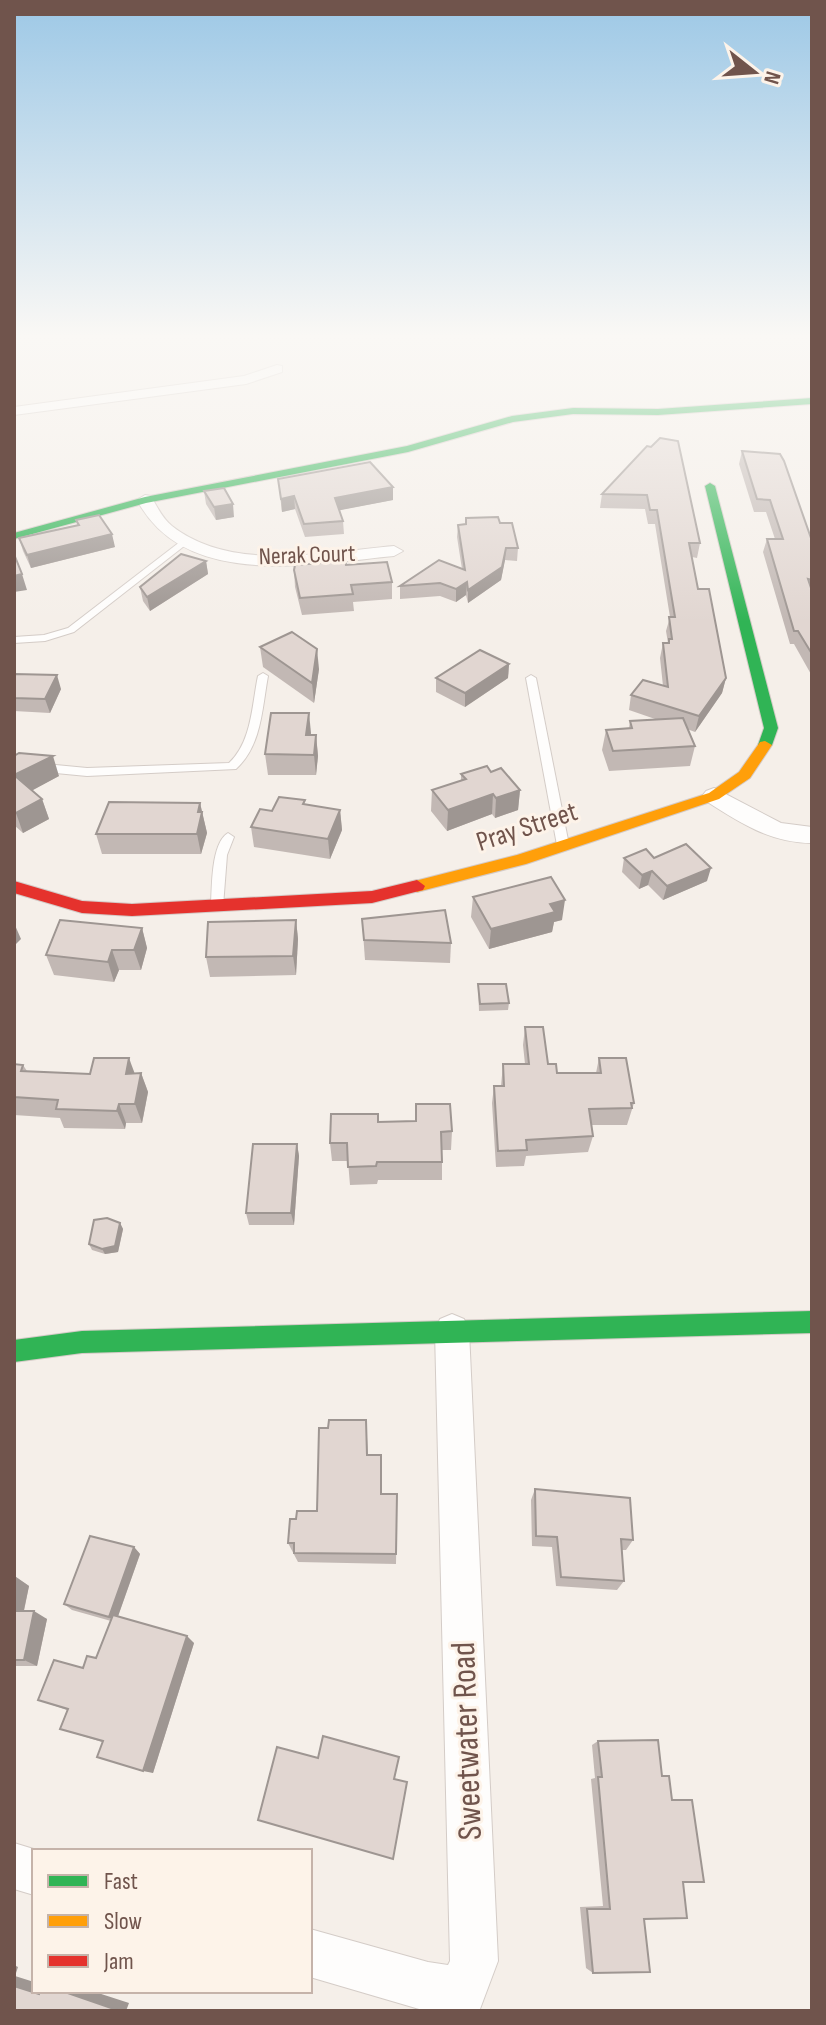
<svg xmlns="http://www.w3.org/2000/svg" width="826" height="2025" viewBox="0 0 826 2025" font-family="'Sofia Sans Condensed',sans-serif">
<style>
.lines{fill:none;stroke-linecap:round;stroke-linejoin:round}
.lane-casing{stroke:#d4ccc7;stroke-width:2}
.street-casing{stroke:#d4ccc7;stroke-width:2}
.fast-casing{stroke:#d4cac6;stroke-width:2}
.slow-casing{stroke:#d4cac6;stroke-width:2}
.jam-casing{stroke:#d4cac6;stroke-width:2}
.lane{fill:#fefdfc;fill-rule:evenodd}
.street{fill:#fefdfc;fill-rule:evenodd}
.fast{fill:#30b455;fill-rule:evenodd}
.slow{fill:#ff9f0a;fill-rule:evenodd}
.jam{fill:#e5322d;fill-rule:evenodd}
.wall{fill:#c2b8b4}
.shaded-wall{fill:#9e9692}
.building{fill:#e1d6d1;stroke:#9e9692;stroke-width:2}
.labels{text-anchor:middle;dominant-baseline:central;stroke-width:6;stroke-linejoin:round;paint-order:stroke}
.far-street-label{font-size:24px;fill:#70544c;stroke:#fdf3e9}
.street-label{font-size:28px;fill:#70544c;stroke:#fdf3e9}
.near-street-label{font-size:34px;fill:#70544c;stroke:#fdf3e9}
</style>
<rect width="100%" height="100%" fill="#f5efe9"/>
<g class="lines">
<g class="lane-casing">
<g id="lane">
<path d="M 185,538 L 189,541 L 188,543 L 74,632 L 45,641 L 14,643 L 14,637 L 44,635 L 68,628 Z"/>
<path d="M 263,673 L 268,676 C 262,708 262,745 236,769 L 87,776 L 14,769 L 14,761 L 87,768 L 229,763 C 252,742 252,704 258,676 Z"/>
<path d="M 531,675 L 536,678 L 569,845 L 563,849 L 557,845 L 526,678 Z"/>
<path d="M 228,833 L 234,837 L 227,855 L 223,906 L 217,911 L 211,906 C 212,887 211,843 228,833 Z"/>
</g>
</g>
<g class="street-casing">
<g id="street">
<path d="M 277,365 L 282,366 L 282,372 L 246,384 L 14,415 L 14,407 L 244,376 Z"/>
<path d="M 145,495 L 151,496 C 157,507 163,519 172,526 C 232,573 325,552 394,546 L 403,551 L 394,556 C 310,564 185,590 137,500 Z"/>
<path d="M 714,788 L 781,823 L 812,827 L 812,843 C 771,843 740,823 706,801 L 702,796 L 706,791 Z"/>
<path d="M 452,1314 L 464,1319 L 469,1331 L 498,1961 L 480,2009 L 426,2011 L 310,1977 L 310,1929 L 428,1962 L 448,1965 L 450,1961 L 435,1331 L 440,1319 Z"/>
<path d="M 14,1843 L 40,1851 L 34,1851 L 34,1895 L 14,1889 Z"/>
</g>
</g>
<g class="fast-casing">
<g id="fast">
<path d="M 812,398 L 812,404 L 658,415 L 573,414 L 513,422 L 408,452 L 146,503 L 14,539 L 14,533 L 145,497 L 407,446 L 512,416 L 573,408 L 658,409 Z"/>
<path d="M 710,483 L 715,486 L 778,728 L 772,745 L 765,749 L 758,745 L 764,728 L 705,486 Z"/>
<path d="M 812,1311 L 812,1333 L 82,1353 L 14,1362 L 14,1340 L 82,1331 Z"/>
</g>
</g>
<g class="slow-casing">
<path id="slow" d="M 765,741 L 772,745 L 750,778 L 719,799 L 526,864 L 417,892 L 409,886 L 411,882 L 517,855 L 709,793 L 739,772 L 760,742 Z"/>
</g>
<g class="jam-casing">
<path id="jam" d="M 417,880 L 425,886 L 423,890 L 372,903 L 132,916 L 82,913 L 14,893 L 14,881 L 82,901 L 132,904 L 372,891 Z"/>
</g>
<use href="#lane" class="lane"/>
<use href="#street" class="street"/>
<use href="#fast" class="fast"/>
<use href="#slow" class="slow"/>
<use href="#jam" class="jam"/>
</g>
<g class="wall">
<path d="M 647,446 L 700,543 L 697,558 L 692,557 L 698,589 L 726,678 L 722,693 L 695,732 L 687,729 L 695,746 L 690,766 L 609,771 L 602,750 L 606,730 L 629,728 L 630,721 L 658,720 L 629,710 L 631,695 L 663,686 L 660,658 L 663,643 L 668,643 L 666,631 L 670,617 L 655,524 L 648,524 L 645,509 L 600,508 L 602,494 Z"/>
<path d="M 742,451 L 812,541 L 812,676 L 794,644 L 790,644 L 763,552 L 767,539 L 775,539 L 766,512 L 754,512 L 739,464 Z"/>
<path d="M 278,479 L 393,487 L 393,500 L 339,510 L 343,521 L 344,534 L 305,537 L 295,509 L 282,512 Z"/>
<path d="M 204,491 L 234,517 L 216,520 L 206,504 Z"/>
<path d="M 76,520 L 115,547 L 31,568 L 23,551 L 19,538 L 77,525 Z"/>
<path d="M 500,523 L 518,548 L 517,561 L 505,560 L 501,580 L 468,603 L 466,595 L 456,602 L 440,596 L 400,599 L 400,586 L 462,569 L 457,537 L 458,525 Z"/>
<path d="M 206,561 L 208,574 L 150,611 L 143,601 L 140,587 Z"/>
<path d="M 346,565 L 392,582 L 392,599 L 353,602 L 354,611 L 302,615 L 295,587 L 294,570 Z"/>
<path d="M 260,647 L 319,669 L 314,703 L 263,667 Z"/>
<path d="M 509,664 L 508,678 L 465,707 L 436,692 L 436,678 Z"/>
<path d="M 14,674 L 61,689 L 50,713 L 14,711 Z"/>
<path d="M 310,735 L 316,735 L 318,756 L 316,775 L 268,775 L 265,754 Z"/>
<path d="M 14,756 L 59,776 L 32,790 L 42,799 L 49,819 L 23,833 L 14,825 Z"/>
<path d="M 491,772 L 520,790 L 518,810 L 495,818 L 492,814 L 447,831 L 431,811 L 432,790 L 461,781 L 461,774 Z"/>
<path d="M 200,803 L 207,833 L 201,854 L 102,854 L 96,834 Z"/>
<path d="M 340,810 L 342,830 L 330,859 L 254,847 L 251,827 L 272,811 Z"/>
<path d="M 624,858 L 654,858 L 707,881 L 663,900 L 648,885 L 639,889 L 622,872 Z"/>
<path d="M 473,897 L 562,920 L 554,922 L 552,932 L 489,949 L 471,917 Z"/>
<path d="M 362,919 L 451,943 L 450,963 L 365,960 Z"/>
<path d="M 296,920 L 298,939 L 296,975 L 210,977 L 206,957 Z"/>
<path d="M 142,928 L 147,948 L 141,970 L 119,970 L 114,982 L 54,975 L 46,955 Z"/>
<path d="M 478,984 L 509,1003 L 508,1010 L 479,1011 Z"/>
<path d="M 525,1027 L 548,1064 L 557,1073 L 596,1073 L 599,1058 L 634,1103 L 627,1125 L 591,1125 L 593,1136 L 588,1152 L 526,1156 L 524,1166 L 496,1167 L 492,1103 L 494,1086 L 501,1086 L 503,1064 L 525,1064 L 523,1045 Z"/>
<path d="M 14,1064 L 23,1065 L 27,1071 L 90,1074 L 141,1073 L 148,1092 L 142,1123 L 126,1123 L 125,1129 L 64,1128 L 60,1118 L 14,1115 Z"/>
<path d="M 379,1122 L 452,1131 L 451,1150 L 442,1150 L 442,1180 L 378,1180 L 377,1184 L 350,1185 L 348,1161 L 332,1161 L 330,1143 Z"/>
<path d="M 297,1144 L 299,1156 L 294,1225 L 249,1225 L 246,1213 Z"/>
<path d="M 120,1223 L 123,1229 L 118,1252 L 105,1254 L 92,1250 L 89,1244 Z"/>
<path d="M 366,1420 L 368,1455 L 381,1455 L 382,1494 L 397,1494 L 396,1564 L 298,1562 L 288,1543 L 296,1519 L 317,1511 L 328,1428 Z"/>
<path d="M 535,1489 L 633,1540 L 626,1550 L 622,1550 L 624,1581 L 617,1590 L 556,1586 L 552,1547 L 532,1546 L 531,1500 Z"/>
<path d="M 134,1547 L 140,1554 L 118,1616 L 194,1643 L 153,1773 L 102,1742 L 60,1729 L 67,1710 L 38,1700 L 96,1658 L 111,1621 L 72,1610 L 64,1604 Z"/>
<path d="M 14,1577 L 16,1577 L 29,1586 L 24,1611 L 47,1619 L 37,1666 L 14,1666 Z"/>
<path d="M 598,1741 L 662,1776 L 683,1882 L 644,1919 L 593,1973 L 586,1968 L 580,1907 L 603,1906 L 591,1779 L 595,1778 L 592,1745 Z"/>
</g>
<g class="shaded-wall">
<path d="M 393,487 L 393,500 L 336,511 L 335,498 Z"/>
<path d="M 294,496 L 295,509 L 282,512 L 281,499 Z"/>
<path d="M 233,504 L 234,517 L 216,520 L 214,507 Z"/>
<path d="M 112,534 L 115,547 L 31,568 L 27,555 Z"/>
<path d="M 506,548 L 505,560 L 501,580 L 468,603 L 468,590 Z"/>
<path d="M 206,561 L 208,574 L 150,611 L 147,597 Z"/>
<path d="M 22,574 L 27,590 L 14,592 L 14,576 Z"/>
<path d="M 467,582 L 466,595 L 456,602 L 456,589 Z"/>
<path d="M 317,649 L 319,669 L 314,703 L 312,683 Z"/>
<path d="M 509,664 L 508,678 L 465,707 L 465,693 Z"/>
<path d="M 57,675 L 61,689 L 50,713 L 45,699 Z"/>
<path d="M 726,678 L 722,693 L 695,732 L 699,716 Z"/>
<path d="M 309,713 L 311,733 L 308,755 L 306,735 Z"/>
<path d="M 316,735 L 318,756 L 316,775 L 314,755 Z"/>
<path d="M 53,756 L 59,776 L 22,796 L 14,775 Z"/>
<path d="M 520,790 L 518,810 L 495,818 L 496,798 Z"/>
<path d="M 493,794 L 492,814 L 447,831 L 448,810 Z"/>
<path d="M 42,799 L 49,819 L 23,833 L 16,813 Z"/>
<path d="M 200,803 L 207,833 L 201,854 L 197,834 L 198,812 Z"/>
<path d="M 340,810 L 342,830 L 330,859 L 328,839 Z"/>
<path d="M 711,868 L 707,881 L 663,900 L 667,886 Z"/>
<path d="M 652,871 L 648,885 L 639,889 L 642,875 Z"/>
<path d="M 565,900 L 562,920 L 554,922 L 552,932 L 489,949 L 491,929 L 550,904 Z"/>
<path d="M 296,920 L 298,939 L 296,975 L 293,956 Z"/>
<path d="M 14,923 L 21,939 L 14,946 Z"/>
<path d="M 142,928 L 147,948 L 141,970 L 134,950 Z"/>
<path d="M 112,950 L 119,970 L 114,982 L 108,962 Z"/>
<path d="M 129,1058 L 136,1077 L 126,1074 Z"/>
<path d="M 141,1073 L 148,1092 L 142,1123 L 135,1104 Z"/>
<path d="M 119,1104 L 126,1123 L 125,1129 L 117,1111 Z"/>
<path d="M 297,1144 L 299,1156 L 294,1225 L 291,1213 Z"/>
<path d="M 120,1223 L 123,1229 L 118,1252 L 105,1254 L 102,1249 Z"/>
<path d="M 134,1547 L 140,1554 L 116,1622 L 109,1617 Z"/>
<path d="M 16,1577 L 29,1586 L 22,1619 L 14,1614 L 14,1586 Z"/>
<path d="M 34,1611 L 47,1619 L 37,1666 L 24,1660 Z"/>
<path d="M 187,1636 L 194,1643 L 153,1773 L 143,1771 Z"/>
<path d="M 14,1965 L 18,1967 L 15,1976 L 34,1982 L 34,1991 L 47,1991 L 39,1994 L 14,1986 Z"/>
<path d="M 62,1991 L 92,1991 L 129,2003 L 126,2011 L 117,2011 Z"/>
</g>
<g class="building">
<path d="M 660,438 L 678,441 L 700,543 L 689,543 L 698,589 L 709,589 L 726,678 L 699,716 L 631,695 L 643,680 L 668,687 L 663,643 L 669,643 L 669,639 L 672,639 L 669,617 L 675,617 L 657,510 L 650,510 L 647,495 L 602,494 L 647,446 L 651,447 Z"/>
<path d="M 742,451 L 780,454 L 784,461 L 812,541 L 812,580 L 808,579 L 812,591 L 812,654 L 798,631 L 794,631 L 767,539 L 783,539 L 770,500 L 757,499 Z"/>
<path d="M 370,462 L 393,487 L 335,498 L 343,521 L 304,524 L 294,496 L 281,499 L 278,479 Z"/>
<path d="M 224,488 L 233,504 L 214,507 L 204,491 Z"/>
<path d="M 99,515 L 112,534 L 27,555 L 19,538 L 79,525 L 76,520 Z"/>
<path d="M 498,517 L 500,523 L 512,523 L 518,548 L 506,548 L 502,567 L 468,590 L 467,582 L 456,589 L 440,583 L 400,586 L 439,560 L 465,570 L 458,525 L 466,524 L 466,518 Z"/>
<path d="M 14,554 L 22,574 L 14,576 Z"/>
<path d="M 181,554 L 206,561 L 147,597 L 140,587 Z"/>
<path d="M 345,558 L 346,565 L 387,562 L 392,582 L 351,585 L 353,594 L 300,598 L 294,570 L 295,565 L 320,563 L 320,560 Z"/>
<path d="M 292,632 L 317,649 L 312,683 L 260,647 Z"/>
<path d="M 480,650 L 509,664 L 465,693 L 436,678 Z"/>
<path d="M 14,674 L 57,675 L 45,699 L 14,698 Z"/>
<path d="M 271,713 L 309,713 L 306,735 L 316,735 L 314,755 L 265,754 Z"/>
<path d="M 683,718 L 695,746 L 613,751 L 606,730 L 632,728 L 630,721 Z"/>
<path d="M 19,753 L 53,756 L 14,775 L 42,799 L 16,813 L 14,811 L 14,756 Z"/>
<path d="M 487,766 L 491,772 L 501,768 L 520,790 L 496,798 L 493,794 L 448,810 L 432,790 L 466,779 L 461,774 Z"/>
<path d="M 279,797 L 305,800 L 303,804 L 340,810 L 328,839 L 251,827 L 260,809 L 272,811 Z"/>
<path d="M 109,802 L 200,803 L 198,812 L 202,812 L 197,834 L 96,834 Z"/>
<path d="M 686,844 L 711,868 L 667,886 L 652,871 L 642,875 L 624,858 L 646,849 L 654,858 Z"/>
<path d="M 551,877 L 565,900 L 550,904 L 555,912 L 491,929 L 473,897 Z"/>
<path d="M 445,910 L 451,943 L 364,940 L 362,919 Z"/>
<path d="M 60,920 L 142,928 L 134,950 L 112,950 L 108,962 L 46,955 Z"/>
<path d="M 296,920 L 293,956 L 206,957 L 208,922 Z"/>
<path d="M 478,984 L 506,984 L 509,1003 L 480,1004 Z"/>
<path d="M 525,1027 L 543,1027 L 548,1064 L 556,1064 L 557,1073 L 601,1073 L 599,1058 L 626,1058 L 634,1103 L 631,1103 L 632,1108 L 589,1109 L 593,1136 L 526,1140 L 527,1150 L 498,1151 L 494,1086 L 504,1086 L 503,1064 L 529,1064 Z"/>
<path d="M 94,1058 L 129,1058 L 126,1074 L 141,1073 L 135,1104 L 119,1104 L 117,1111 L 56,1109 L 58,1100 L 14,1097 L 14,1064 L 23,1065 L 21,1071 L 90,1074 Z"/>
<path d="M 416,1104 L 450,1104 L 452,1131 L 441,1132 L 442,1162 L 377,1162 L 376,1166 L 348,1167 L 347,1143 L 330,1143 L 331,1114 L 378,1114 L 378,1122 L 416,1121 Z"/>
<path d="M 253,1144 L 297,1144 L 291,1213 L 246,1213 Z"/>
<path d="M 107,1218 L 120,1223 L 115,1246 L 102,1249 L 89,1244 L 94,1220 Z"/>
<path d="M 329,1420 L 366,1420 L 367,1455 L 381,1455 L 381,1494 L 397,1494 L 396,1554 L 294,1553 L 294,1543 L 288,1543 L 290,1519 L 296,1519 L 297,1511 L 317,1511 L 319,1428 L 328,1428 Z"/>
<path d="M 535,1489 L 630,1498 L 633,1540 L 621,1539 L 624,1581 L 561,1577 L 557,1537 L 536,1536 Z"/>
<path d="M 90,1536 L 134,1547 L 109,1617 L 64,1604 Z"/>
<path d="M 14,1611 L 34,1611 L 24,1660 L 14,1660 Z"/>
<path d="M 113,1615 L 187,1636 L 143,1771 L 97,1757 L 103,1741 L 60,1729 L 68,1709 L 38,1700 L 54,1660 L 83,1668 L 87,1656 L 96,1658 Z"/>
<path d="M 323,1736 L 399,1757 L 394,1779 L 407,1782 L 393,1859 L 258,1820 L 277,1747 L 318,1758 Z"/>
<path d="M 658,1740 L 662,1776 L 669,1776 L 672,1800 L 692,1800 L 704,1882 L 683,1882 L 687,1918 L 644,1919 L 650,1972 L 593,1973 L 587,1909 L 610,1909 L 598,1777 L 602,1777 L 598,1741 Z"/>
<path d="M 14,1986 L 39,1994 L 40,1991 L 62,1991 L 117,2010 L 117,2011 L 14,2011 Z"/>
</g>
<linearGradient id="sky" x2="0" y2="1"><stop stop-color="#9dc8e6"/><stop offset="0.54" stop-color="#faf8f5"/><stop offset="1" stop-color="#faf8f5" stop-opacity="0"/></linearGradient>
<rect width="826" height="622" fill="url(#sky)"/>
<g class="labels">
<g class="far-street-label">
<text transform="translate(307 555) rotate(-2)">Nerak Court</text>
</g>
<g class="street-label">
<text transform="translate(527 827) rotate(-18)">Pray Street</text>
</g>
<g class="near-street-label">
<text transform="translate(467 1741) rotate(-92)">Sweetwater Road</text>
</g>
</g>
<rect width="826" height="2025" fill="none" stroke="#70544c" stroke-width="32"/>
<rect x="32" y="1849" width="280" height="144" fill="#fdf3e9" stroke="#c5b3aa" stroke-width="2"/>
<rect x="48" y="1875" width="40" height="12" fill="#30b455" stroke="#c5b3aa" stroke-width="2"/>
<text x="104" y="1889" font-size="24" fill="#70544c">Fast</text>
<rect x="48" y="1915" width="40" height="12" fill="#ff9f0a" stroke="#c5b3aa" stroke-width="2"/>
<text x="104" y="1929" font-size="24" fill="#70544c">Slow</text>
<rect x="48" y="1955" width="40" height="12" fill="#e5322d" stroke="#c5b3aa" stroke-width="2"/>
<text x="104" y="1969" font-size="24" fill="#70544c">Jam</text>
<g transform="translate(754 72) rotate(107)" stroke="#fdf3e9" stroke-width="6" paint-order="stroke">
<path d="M0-6L14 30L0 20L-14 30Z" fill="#70544c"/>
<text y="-12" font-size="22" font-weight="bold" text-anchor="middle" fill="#70544c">N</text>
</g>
</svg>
